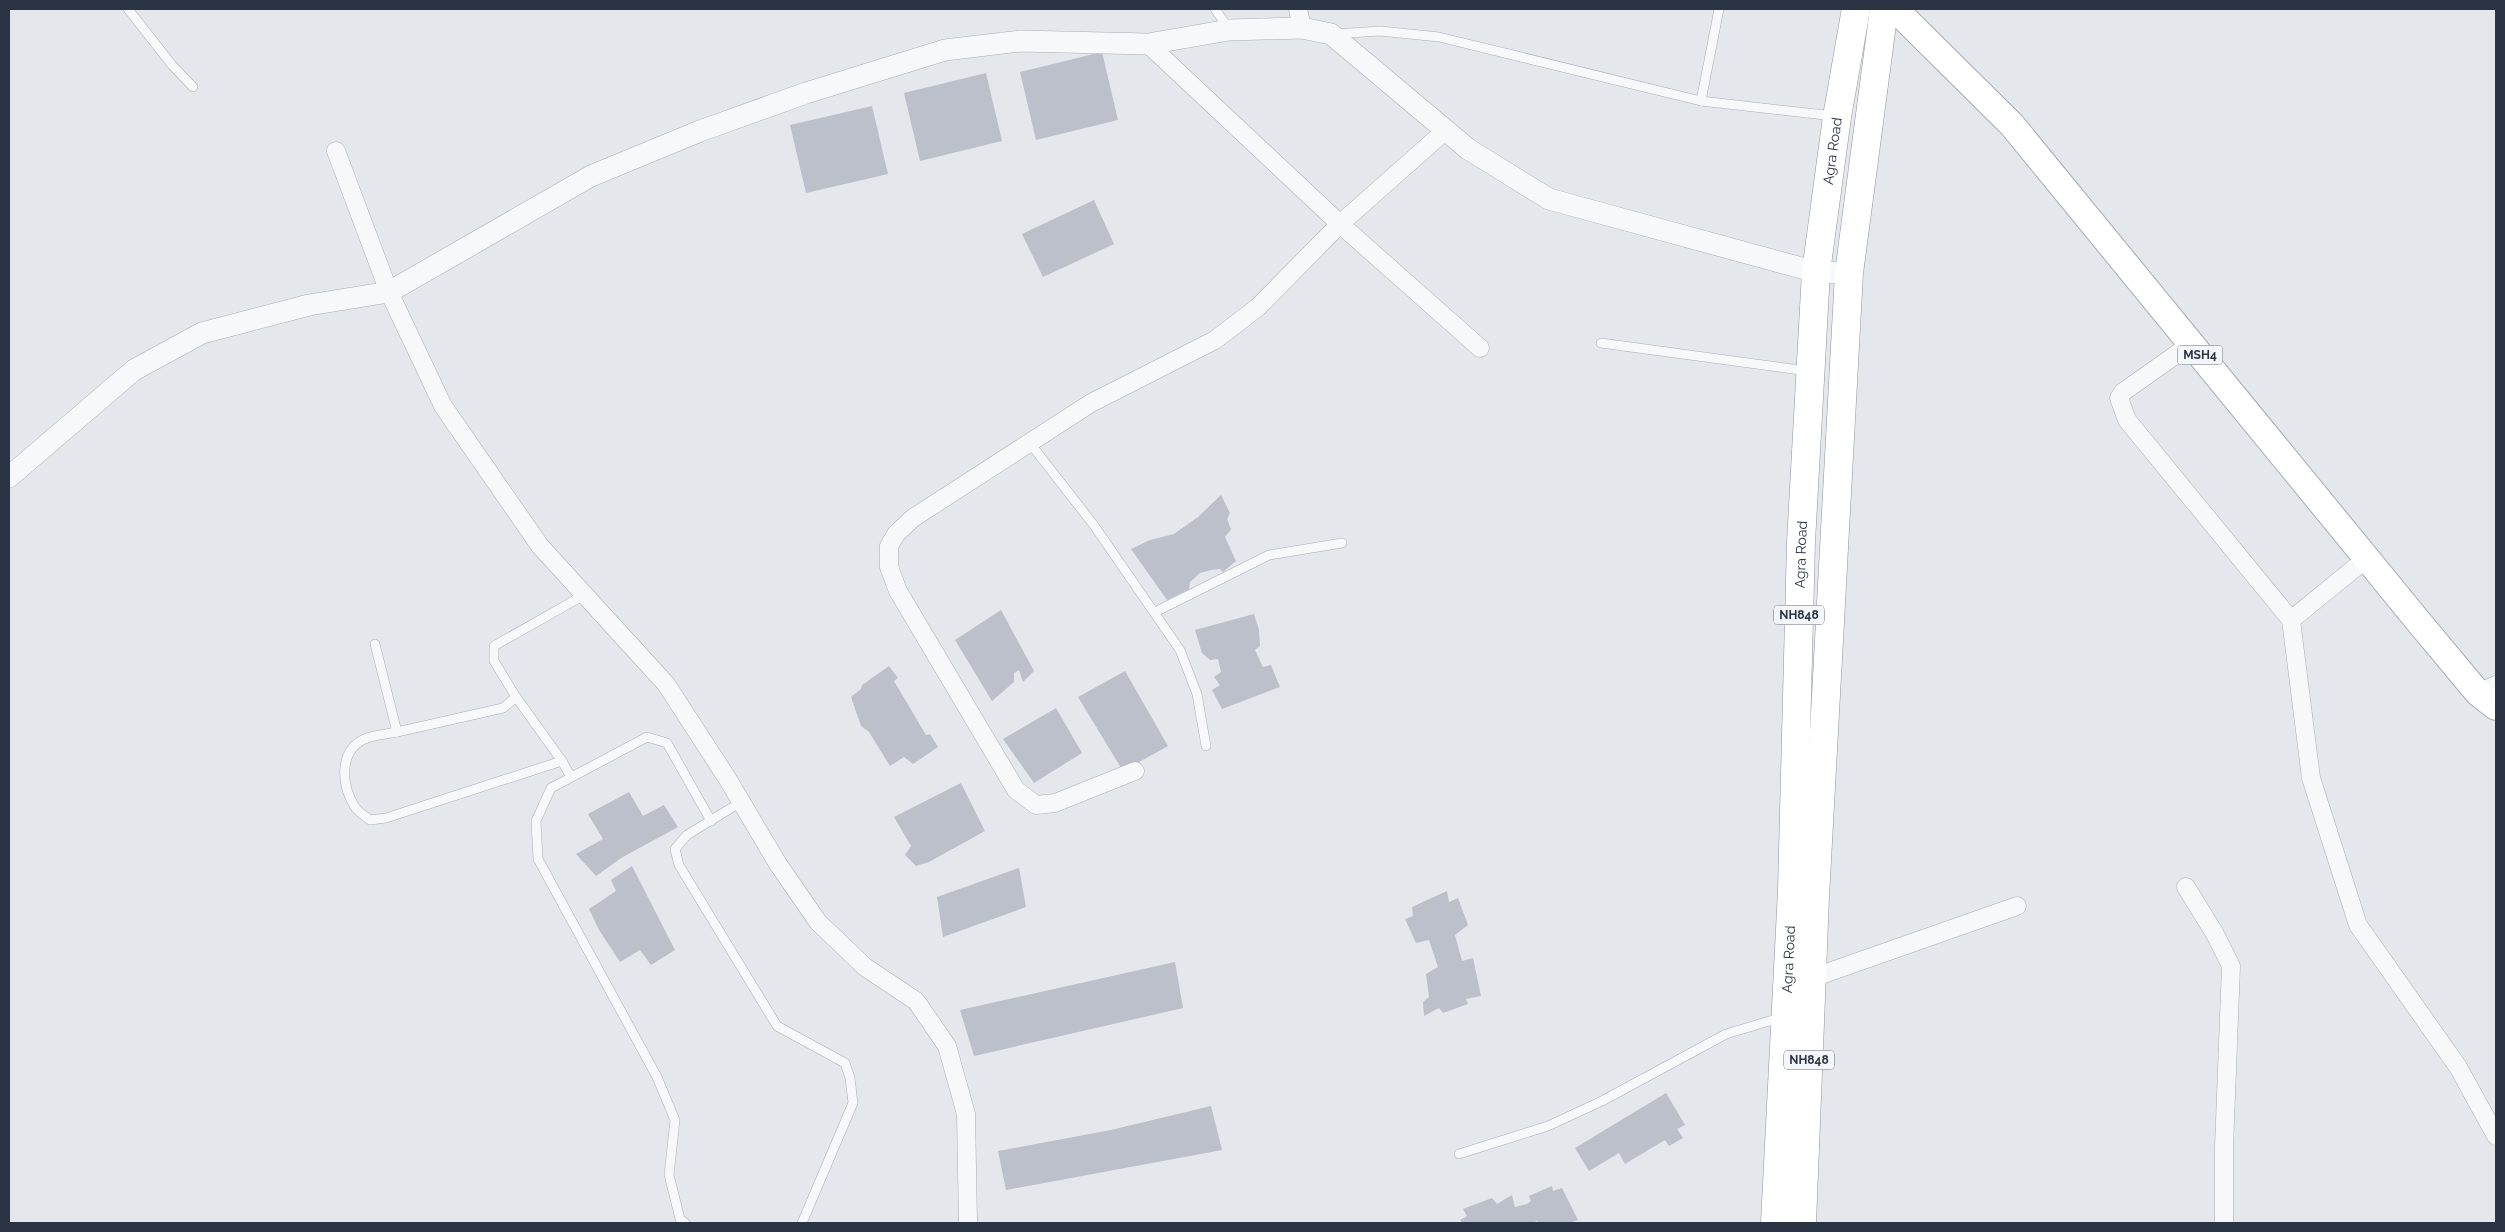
<svg xmlns="http://www.w3.org/2000/svg" width="2505" height="1232" viewBox="0 0 2505 1232" font-family="Raleway,sans-serif">
<style>
.building{fill:#bbc0ca}
.lines{fill:none;stroke-linecap:round;stroke-linejoin:round}
.service-casing{stroke:#a9aeb7;stroke-width:10}
.minor-casing{stroke:#a9aeb7;stroke-width:19}
.tertiary-casing{stroke:#a9aeb7;stroke-width:22}
.primary-casing{stroke:#a3abb8;stroke-width:28}
.trunk-casing{stroke:#8b94a3;stroke-width:29}
.service{stroke:#f7f8fa;stroke-width:9}
.minor{stroke:#f7f8fa;stroke-width:18}
.tertiary{stroke:#f7f8fa;stroke-width:21}
.primary{stroke:#fff;stroke-width:26}
.trunk{stroke:#fff;stroke-width:28}
.labels{text-anchor:middle;dominant-baseline:central;stroke-width:5;stroke-linejoin:round;paint-order:stroke}
.shield{fill:#f4f6f9;stroke:#676e7b;stroke-width:1}
.shield-label{font-size:12px;font-weight:bold;fill:#2b3445}
.street-label{font-size:14px;fill:#2b3445;stroke:#f4f6f9}
</style>
<rect width="100%" height="100%" fill="#e4e7ec"/>
<g class="building">
<path d="M 1102,52 L 1118,120 L 1036,140 L 1020,72 Z"/>
<path d="M 986,73 L 1002,141 L 920,161 L 904,93 Z"/>
<path d="M 872,106 L 888,174 L 806,193 L 790,125 Z"/>
<path d="M 1094,200 L 1114,244 L 1043,277 L 1022,234 Z"/>
<path d="M 1221,495 L 1230,513 L 1227,519 L 1231,529 L 1225,537 L 1236,561 L 1223,572 L 1220,569 L 1211,570 L 1200,573 L 1190,582 L 1189,589 L 1167,600 L 1131,549 L 1150,540 L 1174,534 L 1198,517 Z"/>
<path d="M 1001,610 L 1034,671 L 1023,682 L 1019,670 L 1014,673 L 1014,682 L 992,701 L 955,640 Z"/>
<path d="M 1254,614 L 1259,630 L 1260,646 L 1255,650 L 1263,667 L 1271,665 L 1280,687 L 1222,709 L 1212,690 L 1220,685 L 1214,677 L 1221,672 L 1218,659 L 1210,660 L 1202,653 L 1195,630 Z"/>
<path d="M 889,666 L 898,678 L 894,681 L 926,735 L 930,734 L 938,747 L 913,764 L 904,757 L 890,766 L 869,732 L 861,726 L 851,697 L 861,689 L 862,685 Z"/>
<path d="M 1125,671 L 1168,746 L 1123,771 L 1078,697 Z"/>
<path d="M 1056,708 L 1082,753 L 1034,783 L 1003,739 Z"/>
<path d="M 961,783 L 985,831 L 929,862 L 916,866 L 905,855 L 911,846 L 894,817 Z"/>
<path d="M 629,792 L 643,816 L 664,805 L 678,827 L 621,858 L 596,876 L 576,854 L 603,839 L 588,814 Z"/>
<path d="M 632,866 L 675,950 L 651,965 L 640,950 L 620,962 L 599,930 L 589,909 L 616,891 L 611,880 Z"/>
<path d="M 1019,868 L 1026,907 L 943,937 L 937,897 Z"/>
<path d="M 1447,891 L 1449,902 L 1458,898 L 1468,925 L 1455,935 L 1462,961 L 1473,958 L 1481,996 L 1466,999 L 1468,1004 L 1443,1013 L 1439,1008 L 1424,1016 L 1423,1002 L 1429,997 L 1426,974 L 1438,967 L 1429,940 L 1416,943 L 1405,919 L 1413,916 L 1412,907 Z"/>
<path d="M 1175,962 L 1183,1008 L 974,1056 L 960,1010 Z"/>
<path d="M 1666,1093 L 1685,1125 L 1677,1129 L 1683,1138 L 1669,1146 L 1665,1140 L 1625,1164 L 1619,1153 L 1589,1171 L 1575,1148 Z"/>
<path d="M 1211,1106 L 1222,1150 L 1006,1190 L 998,1151 L 1111,1130 Z"/>
<path d="M 1552,1186 L 1553,1191 L 1562,1188 L 1578,1220 L 1569,1223 L 1538,1223 L 1537,1221 L 1532,1223 L 1463,1223 L 1460,1220 L 1467,1216 L 1463,1209 L 1492,1198 L 1497,1204 L 1512,1195 L 1515,1207 L 1527,1204 L 1531,1201 L 1529,1196 Z"/>
</g>
<g class="lines">
<g class="service-casing">
<g id="service">
<path d="M 128,9 L 172,65 L 193,87"/>
<path d="M 1215,9 L 1229,29"/>
<path d="M 1336,34 L 1380,31 L 1439,37 L 1701,101 L 1834,116"/>
<path d="M 1701,101 L 1719,9"/>
<path d="M 1601,343 L 1808,371"/>
<path d="M 1029,442 L 1093,524 L 1180,650 L 1197,694 L 1206,746"/>
<path d="M 1155,612 L 1269,555 L 1342,543"/>
<path d="M 375,644 L 397,732 L 503,708 L 516,697 L 494,661 L 494,646 L 584,595"/>
<path d="M 516,697 L 562,761"/>
<path d="M 397,732 C 387,734 376,735 367,738 C 338,749 341,785 355,807 C 358,812 365,816 370,820 L 386,818 L 562,761 L 571,777"/>
<path d="M 741,802 L 687,835 L 675,849 L 679,865 L 777,1026 L 845,1063 L 850,1078 L 853,1103 L 802,1223"/>
<path d="M 1459,1154 L 1548,1126 L 1602,1101 L 1726,1034 L 1783,1017"/>
<path d="M 685,1223 L 680,1219 L 669,1175 L 675,1120 L 657,1077 L 538,859 L 536,821 L 551,788 L 647,737 L 667,743 L 711,821"/>
</g>
</g>
<g class="minor-casing">
<g id="minor">
<path d="M 1298,9 L 1302,28"/>
<path d="M 1148,44 L 1340,224 L 1480,348"/>
<path d="M 336,151 L 389,292 L 443,406 L 540,546 L 666,684 L 727,778 L 778,864 L 818,922 L 865,967 L 916,1001 L 947,1046 L 966,1114 L 968,1223"/>
<path d="M 2191,344 L 2123,392 L 2119,398 L 2127,420 L 2291,620"/>
<path d="M 2367,558 L 2291,620 L 2311,778 L 2358,925 L 2458,1067 L 2496,1136"/>
<path d="M 2478,693 L 2496,685"/>
<path d="M 1135,771 L 1055,803 L 1036,805 L 1016,790 L 898,591 L 889,567 L 889,546 L 896,534 L 913,518 L 1091,403 L 1215,340 L 1258,307 L 1340,224 L 1446,130"/>
<path d="M 2186,887 L 2215,934 L 2231,966 L 2224,1147 L 2224,1223"/>
<path d="M 1812,978 L 2017,906"/>
</g>
</g>
<g class="tertiary-casing">
<path id="tertiary" d="M 9,477 L 134,370 L 202,333 L 309,305 L 389,292 L 591,176 L 700,131 L 806,93 L 945,50 L 1020,41 L 1148,44 L 1229,30 L 1302,28 L 1331,34 L 1468,149 L 1549,199 L 1816,272 L 1849,273"/>
</g>
<g class="primary-casing">
<path id="primary" d="M 1895,9 L 2012,125 L 2418,621 L 2478,693 L 2496,707"/>
</g>
<g class="trunk-casing">
<g id="trunk">
<path id="s1" d="M 1775,1223 L 1792,890 L 1801,542 L 1816,272 L 1837,117 L 1856,9"/>
<path d="M 1802,1223 L 1815,897 L 1849,273 L 1884,9"/>
</g>
</g>
<use href="#service" class="service"/>
<use href="#minor" class="minor"/>
<use href="#tertiary" class="tertiary"/>
<use href="#primary" class="primary"/>
<use href="#trunk" class="trunk"/>
</g>
<g class="labels">
<g class="shield">
<rect x="2177.5" y="345.5" width="45" height="19" rx="4"/>
<rect x="1774" y="605.5" width="50" height="19" rx="4"/>
<rect x="1784" y="1050.5" width="50" height="19" rx="4"/>
</g>
<g class="shield-label">
<text x="2200" y="355">MSH4</text>
<text x="1799" y="615">NH848</text>
<text x="1809" y="1060">NH848</text>
</g>
<g class="street-label">
<text stroke="none"><textPath href="#s1" startOffset="1074">Agra Road</textPath></text>
<text stroke="none"><textPath href="#s1" startOffset="669">Agra Road</textPath></text>
<text stroke="none"><textPath href="#s1" startOffset="264">Agra Road</textPath></text>
</g>
</g>
<rect width="2505" height="1232" fill="none" stroke="#2b3445" stroke-width="20"/>
</svg>
